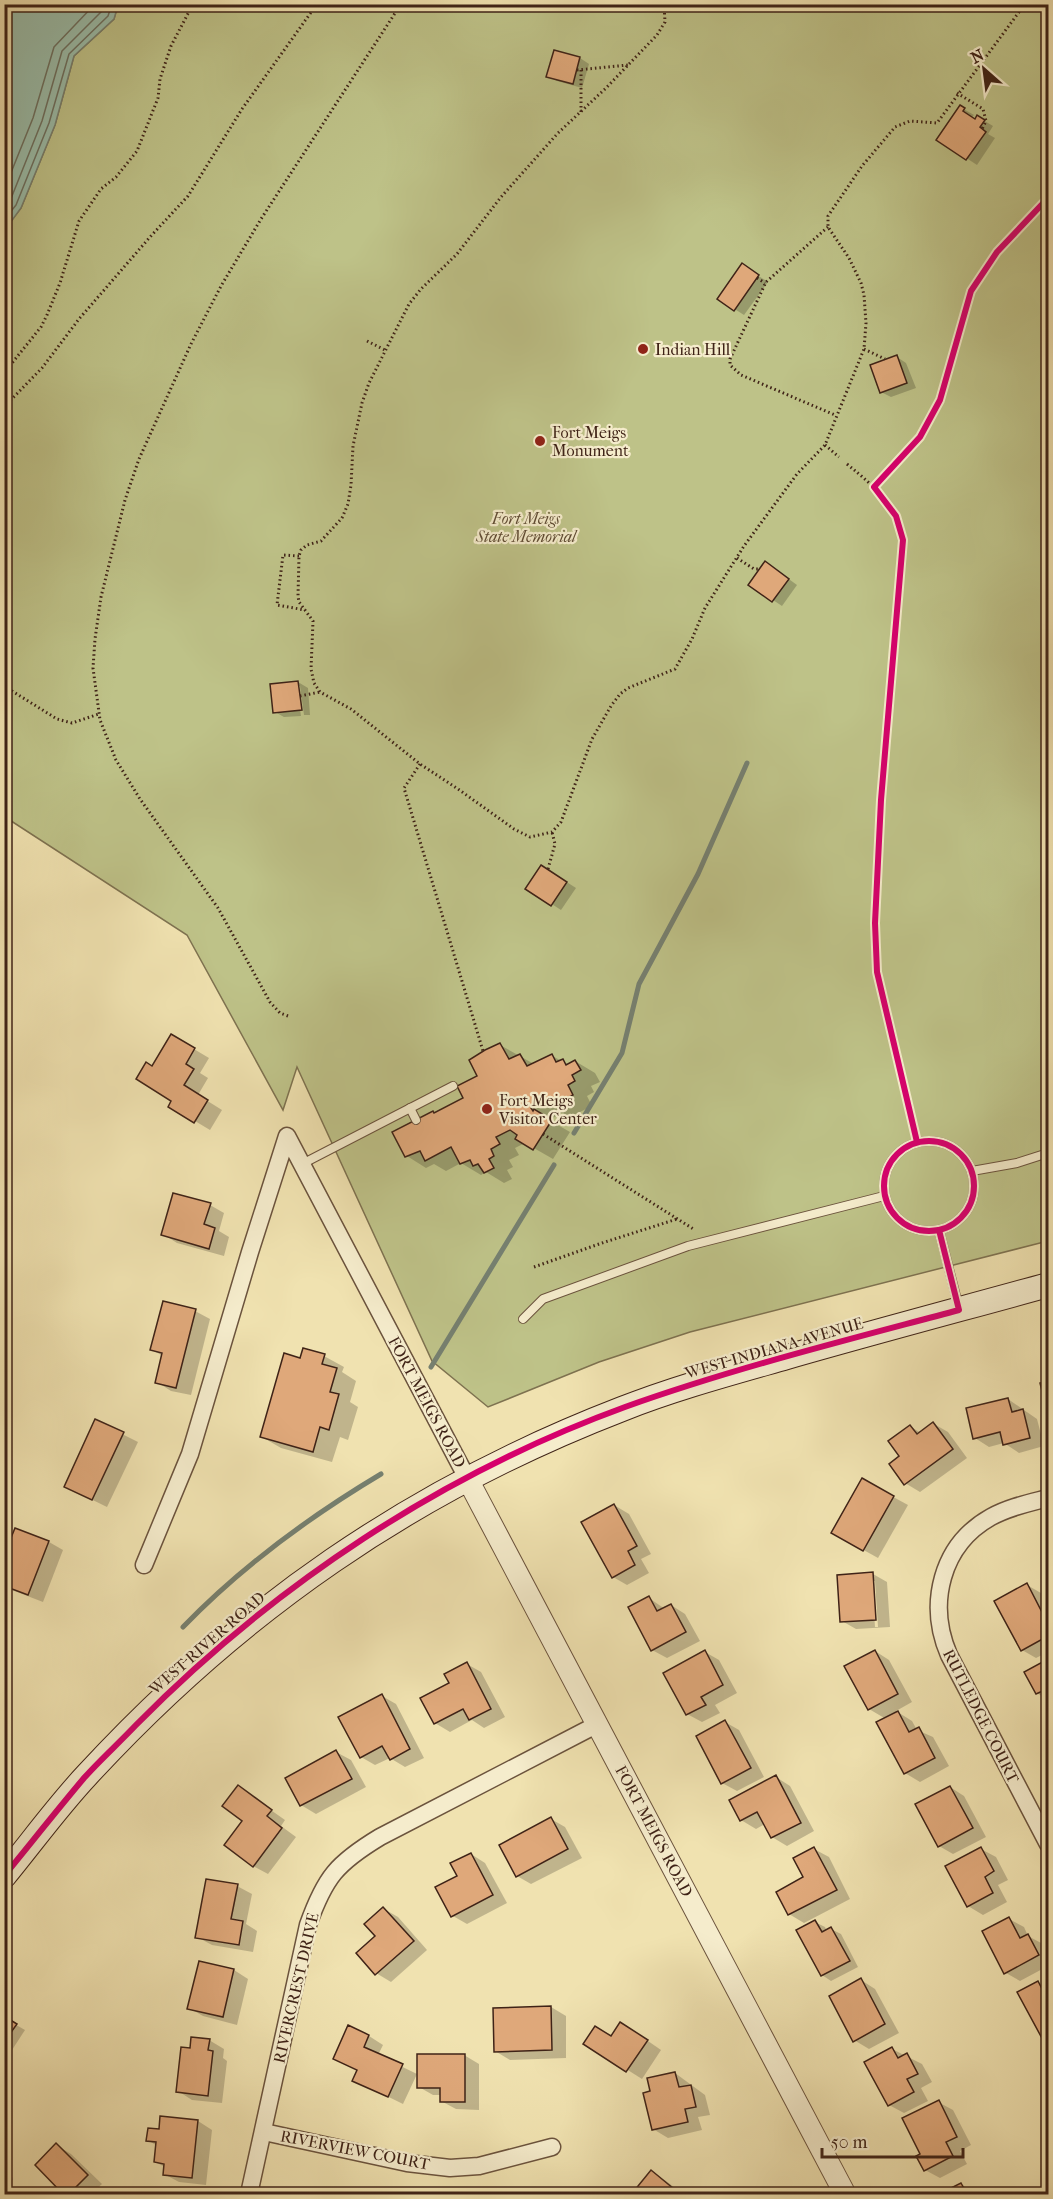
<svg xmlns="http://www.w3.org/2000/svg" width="1053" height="2199" viewBox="0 0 1053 2199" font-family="'IM FELL French Canon',serif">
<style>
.green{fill:#bec288;stroke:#7e7250;stroke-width:1.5}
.water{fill:#9abeab;stroke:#768070;stroke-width:1.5}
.shadow{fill:#0003;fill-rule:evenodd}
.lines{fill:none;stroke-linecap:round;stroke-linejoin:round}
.shore{stroke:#6c7061;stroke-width:1.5}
.stream{stroke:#768070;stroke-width:5}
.building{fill:#dfa87a;stroke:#3f2317;stroke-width:1.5}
.service-casing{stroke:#6b533d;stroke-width:10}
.minor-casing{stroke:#6b533d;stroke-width:19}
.tertiary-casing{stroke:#6b533d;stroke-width:23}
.secondary-casing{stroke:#3f2317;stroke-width:26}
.path{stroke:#3f2317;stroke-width:3;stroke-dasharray:1.5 3;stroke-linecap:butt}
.service{stroke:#f5eccc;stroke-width:8}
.minor{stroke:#f5eccc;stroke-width:16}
.tertiary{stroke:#f5eccc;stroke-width:21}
.secondary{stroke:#f5eccc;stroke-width:24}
.cycleway-casing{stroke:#f5eccc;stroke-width:10}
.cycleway{stroke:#d6006c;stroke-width:6}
.poi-dot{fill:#8f2418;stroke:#f5eccc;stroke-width:2}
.labels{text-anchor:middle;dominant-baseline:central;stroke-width:4.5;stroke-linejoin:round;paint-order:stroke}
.poi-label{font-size:16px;fill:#3f2317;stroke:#f5eccc;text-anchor:start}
.park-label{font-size:16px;font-style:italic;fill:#5f4b33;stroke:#f5eccc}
.street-label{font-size:16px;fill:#3f2317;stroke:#f5eccc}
</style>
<rect width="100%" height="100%" fill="#f0e2b0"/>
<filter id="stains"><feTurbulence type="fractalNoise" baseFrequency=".00333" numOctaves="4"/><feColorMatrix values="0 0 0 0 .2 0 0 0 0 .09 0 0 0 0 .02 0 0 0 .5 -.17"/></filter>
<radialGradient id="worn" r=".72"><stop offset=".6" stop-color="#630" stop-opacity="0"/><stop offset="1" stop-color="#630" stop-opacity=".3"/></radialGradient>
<path class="green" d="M 118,5 L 1048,5 L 1048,1241 L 690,1332 L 599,1362 L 488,1407 L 432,1361 L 297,1067 L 283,1110 L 187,935 L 5,817 L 4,230 L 21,208 L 55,125 L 74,56 L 114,19 Z"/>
<path class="water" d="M 5,4 L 118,5 L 114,19 L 74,56 L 55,125 L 21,208 L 5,230 Z"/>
<g class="shadow">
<path d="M 580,58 L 589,64 L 582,88 L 557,81 L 548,76 Z"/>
<path d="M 960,107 L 974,115 L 972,117 L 976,120 L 978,117 L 993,126 L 988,134 L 995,138 L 977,165 L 939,140 Z"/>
<path d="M 751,271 L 768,282 L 744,315 L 719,299 Z"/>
<path d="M 897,357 L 906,363 L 916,388 L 891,397 L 881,392 Z"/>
<path d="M 775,569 L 797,585 L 782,606 L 773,600 Z"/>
<path d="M 298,682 L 308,688 L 310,715 L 304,715 L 300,686 L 297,686 L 301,716 L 284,717 L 275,712 Z"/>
<path d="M 551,872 L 576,888 L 561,910 L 527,888 Z"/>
<path d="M 172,1036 L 209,1058 L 200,1073 L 208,1078 L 198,1095 L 222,1110 L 210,1130 L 170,1106 L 173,1100 L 153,1067 Z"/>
<path d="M 500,1045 L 534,1064 L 552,1056 L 570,1065 L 575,1061 L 595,1073 L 600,1082 L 591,1086 L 594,1092 L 587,1096 L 592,1106 L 570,1117 L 562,1113 L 549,1120 L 570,1132 L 553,1159 L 525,1143 L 515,1148 L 519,1155 L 509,1160 L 513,1167 L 507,1170 L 512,1179 L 504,1183 L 486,1172 L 481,1175 L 461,1163 L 446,1171 L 434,1164 L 426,1168 L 407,1156 L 394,1133 L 465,1098 Z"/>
<path d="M 210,1205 L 224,1213 L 219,1231 L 229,1237 L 224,1256 L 177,1243 L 163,1234 Z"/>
<path d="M 195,1311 L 210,1319 L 191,1395 L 171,1391 L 157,1382 L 163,1356 L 152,1350 Z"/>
<path d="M 324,1356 L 344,1367 L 342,1372 L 356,1381 L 350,1402 L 358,1407 L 348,1440 L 340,1437 L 332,1462 L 281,1448 L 262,1437 L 301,1360 Z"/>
<path d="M 1008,1399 L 1037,1419 L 1044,1446 L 1019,1453 L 1004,1443 L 989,1447 L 975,1438 Z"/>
<path d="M 96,1421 L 138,1442 L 107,1507 L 66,1487 Z"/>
<path d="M 934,1424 L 948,1432 L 967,1458 L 920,1492 L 905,1483 L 901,1457 L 911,1427 L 921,1433 Z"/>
<path d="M 862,1480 L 908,1505 L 878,1558 L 833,1533 Z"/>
<path d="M 614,1505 L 629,1514 L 651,1554 L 641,1559 L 649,1573 L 627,1585 L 613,1577 Z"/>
<path d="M 49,1542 L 63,1550 L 43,1602 L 4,1587 L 4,1559 Z"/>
<path d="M 873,1574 L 887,1582 L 890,1627 L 856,1629 L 842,1621 ZM 872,1581 L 875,1581 L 878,1627 L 875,1627 Z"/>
<path d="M 1027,1585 L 1041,1593 L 1048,1607 L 1048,1652 L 1036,1658 L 1022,1650 Z"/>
<path d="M 649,1598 L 665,1609 L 671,1605 L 685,1614 L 700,1641 L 667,1658 L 652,1650 Z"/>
<path d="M 875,1651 L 889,1660 L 912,1702 L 896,1711 L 912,1721 L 917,1730 L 933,1737 L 949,1766 L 920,1782 L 905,1773 L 886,1719 L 869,1709 Z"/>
<path d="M 705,1652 L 719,1660 L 737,1693 L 715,1705 L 720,1713 L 702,1722 L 687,1714 Z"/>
<path d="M 1048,1660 L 1048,1700 L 1037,1693 L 1026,1672 Z"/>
<path d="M 467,1664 L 481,1672 L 505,1717 L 484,1728 L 472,1720 L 450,1732 L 435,1723 L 451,1683 Z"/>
<path d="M 382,1696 L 396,1704 L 424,1758 L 405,1767 L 390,1758 L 375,1765 L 361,1757 Z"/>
<path d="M 725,1722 L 739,1730 L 764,1777 L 737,1791 L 722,1783 Z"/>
<path d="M 336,1752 L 351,1760 L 366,1787 L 316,1814 L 301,1805 L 287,1778 Z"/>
<path d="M 776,1777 L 790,1786 L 814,1831 L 787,1846 L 772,1837 L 765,1824 L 756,1829 L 741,1820 Z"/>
<path d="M 238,1787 L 285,1820 L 281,1826 L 296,1837 L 268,1874 L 253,1866 Z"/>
<path d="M 950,1787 L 964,1796 L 986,1837 L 953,1854 L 939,1846 Z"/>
<path d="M 551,1819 L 565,1827 L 582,1858 L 531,1884 L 517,1876 Z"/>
<path d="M 814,1849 L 829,1857 L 850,1899 L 804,1923 L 789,1914 L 778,1892 L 805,1878 Z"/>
<path d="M 981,1849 L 996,1857 L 1008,1880 L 998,1885 L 1007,1902 L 983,1915 L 968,1906 Z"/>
<path d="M 471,1854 L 485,1863 L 507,1903 L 467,1924 L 453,1916 L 459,1876 Z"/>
<path d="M 237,1886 L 252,1894 L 246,1924 L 257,1931 L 253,1952 L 212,1945 L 197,1937 Z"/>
<path d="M 384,1909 L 398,1917 L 427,1950 L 391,1982 L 376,1973 Z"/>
<path d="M 1009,1919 L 1024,1927 L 1028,1936 L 1043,1944 L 1048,1955 L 1048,1966 L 1020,1981 L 1006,1973 Z"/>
<path d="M 815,1922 L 825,1927 L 827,1931 L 831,1929 L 841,1934 L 858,1967 L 831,1981 L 822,1975 Z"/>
<path d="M 200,1962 L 234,1970 L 248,1979 L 237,2025 L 203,2016 L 189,2008 Z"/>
<path d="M 861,1980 L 875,1989 L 899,2033 L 869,2049 L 854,2040 Z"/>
<path d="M 1038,1982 L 1048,1989 L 1048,2044 L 1045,2041 Z"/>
<path d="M 551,2007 L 566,2016 L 566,2058 L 510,2060 L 495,2051 Z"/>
<path d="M 4,2018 L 25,2030 L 12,2050 L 4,2045 Z"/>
<path d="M 635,2032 L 661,2050 L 642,2079 L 585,2043 Z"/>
<path d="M 369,2036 L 383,2045 L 378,2055 L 417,2074 L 403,2104 L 354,2080 L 358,2071 L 335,2058 Z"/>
<path d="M 209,2040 L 224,2049 L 223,2058 L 227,2061 L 222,2103 L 192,2100 L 178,2091 L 191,2049 Z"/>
<path d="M 892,2049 L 922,2064 L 932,2082 L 921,2088 L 928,2101 L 904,2113 L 889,2105 Z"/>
<path d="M 464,2055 L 479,2064 L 479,2110 L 456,2109 L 441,2101 L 441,2095 L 433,2095 L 419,2087 Z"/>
<path d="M 675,2073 L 705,2095 L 710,2115 L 698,2117 L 702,2130 L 668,2138 L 653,2129 L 652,2092 Z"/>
<path d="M 938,2102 L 953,2110 L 971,2145 L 960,2151 L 967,2164 L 940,2178 L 925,2170 L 922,2154 Z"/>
<path d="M 198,2121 L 212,2130 L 206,2185 L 179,2182 L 164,2174 L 165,2167 L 155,2162 L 157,2146 L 148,2140 L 160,2131 Z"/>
<path d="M 56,2145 L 71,2154 L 102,2184 L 91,2194 L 66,2194 Z"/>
<path d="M 4,2147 L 13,2180 L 4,2181 Z"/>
<path d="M 652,2172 L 666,2181 L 683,2194 L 640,2194 L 636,2191 Z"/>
<path d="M 961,2184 L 970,2190 L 973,2194 L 942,2194 Z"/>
</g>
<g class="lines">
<g class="shore">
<path d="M 4,190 L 33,118 L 54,47 L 95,4"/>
<path d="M 4,208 L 10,201 L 42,121 L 62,51 L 101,12 L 104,4"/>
<path d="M 4,220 L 16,205 L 49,123 L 69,54 L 108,16 L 112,4"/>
</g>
<g class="stream">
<path d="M 574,1133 L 622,1053 L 639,984 L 698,874 L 747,763"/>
<path d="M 431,1367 L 554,1165"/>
<path d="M 183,1627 C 241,1567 309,1517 381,1474"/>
</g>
</g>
<g class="building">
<path d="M 554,50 L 580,57 L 573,84 L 546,77 Z"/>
<path d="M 960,105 L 965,108 L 963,111 L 975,119 L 977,115 L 985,120 L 980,127 L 986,132 L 966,160 L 936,140 Z"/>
<path d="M 742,263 L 759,275 L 734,311 L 717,299 Z"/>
<path d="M 897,355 L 907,383 L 880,393 L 870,365 Z"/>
<path d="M 765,561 L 789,579 L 772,602 L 748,585 Z"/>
<path d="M 298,681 L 302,710 L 273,713 L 270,684 Z"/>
<path d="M 541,865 L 567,882 L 551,906 L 525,889 Z"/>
<path d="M 171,1034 L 195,1048 L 186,1064 L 194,1069 L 184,1085 L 208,1100 L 194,1123 L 168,1107 L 171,1101 L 136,1079 L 146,1062 L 152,1066 Z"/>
<path d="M 500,1043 L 509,1059 L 520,1054 L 527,1066 L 552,1054 L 556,1062 L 563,1059 L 566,1065 L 575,1060 L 581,1070 L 572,1075 L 575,1081 L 568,1085 L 573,1095 L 549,1107 L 545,1101 L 531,1108 L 533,1111 L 534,1109 L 552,1120 L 533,1150 L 515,1139 L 517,1135 L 510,1130 L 496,1137 L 500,1144 L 491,1149 L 494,1156 L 489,1159 L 494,1168 L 484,1173 L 478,1164 L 473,1166 L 470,1160 L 460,1164 L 451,1147 L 425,1161 L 420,1151 L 405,1157 L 392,1132 L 433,1111 L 434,1113 L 463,1098 L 457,1086 L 477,1076 L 469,1060 L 485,1050 Z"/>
<path d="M 173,1193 L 211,1203 L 204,1224 L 215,1228 L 209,1249 L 161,1235 Z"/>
<path d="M 163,1301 L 196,1309 L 176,1388 L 155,1383 L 162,1353 L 150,1350 Z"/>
<path d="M 303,1348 L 325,1354 L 322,1364 L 337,1368 L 330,1392 L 339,1394 L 329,1430 L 320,1427 L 313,1452 L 260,1437 L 284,1353 L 300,1358 Z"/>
<path d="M 1048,1381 L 1048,1415 L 1040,1383 Z"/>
<path d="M 1008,1398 L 1012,1412 L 1023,1409 L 1030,1438 L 1003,1445 L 1000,1432 L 973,1439 L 966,1408 Z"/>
<path d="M 95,1419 L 124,1432 L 92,1500 L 64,1487 Z"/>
<path d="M 933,1422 L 953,1449 L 904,1485 L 889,1464 L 899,1456 L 888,1441 L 910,1425 L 917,1434 Z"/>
<path d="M 862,1478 L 894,1496 L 863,1551 L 831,1533 Z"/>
<path d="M 614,1504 L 637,1546 L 628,1551 L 635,1565 L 612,1578 L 581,1522 Z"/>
<path d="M 15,1528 L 49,1541 L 28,1595 L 4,1586 L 4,1555 Z"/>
<path d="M 873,1572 L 876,1620 L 840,1622 L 837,1575 Z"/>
<path d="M 1027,1583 L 1048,1624 L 1048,1636 L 1021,1651 L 994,1601 Z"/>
<path d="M 649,1596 L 657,1611 L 671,1604 L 686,1632 L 651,1651 L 628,1607 Z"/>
<path d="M 705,1650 L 723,1685 L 701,1697 L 706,1705 L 686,1715 L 663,1673 Z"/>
<path d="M 875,1650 L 898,1694 L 868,1710 L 844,1666 Z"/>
<path d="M 1048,1659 L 1048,1691 L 1047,1689 L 1036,1694 L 1024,1672 Z"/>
<path d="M 467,1662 L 491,1709 L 469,1720 L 463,1709 L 434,1724 L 420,1698 L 449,1683 L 444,1674 Z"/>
<path d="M 382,1694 L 410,1749 L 390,1760 L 382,1746 L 360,1758 L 338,1717 Z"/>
<path d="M 898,1711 L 909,1732 L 919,1727 L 935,1758 L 904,1774 L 876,1722 Z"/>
<path d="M 725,1720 L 751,1768 L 721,1784 L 696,1736 Z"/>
<path d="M 336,1750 L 352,1779 L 300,1806 L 285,1778 Z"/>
<path d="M 776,1775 L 801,1823 L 771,1838 L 757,1812 L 740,1821 L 729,1800 Z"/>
<path d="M 238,1785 L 272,1810 L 267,1816 L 282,1828 L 253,1867 L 224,1845 L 242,1821 L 222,1806 Z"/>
<path d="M 950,1786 L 973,1828 L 938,1847 L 915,1804 Z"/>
<path d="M 551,1817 L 568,1849 L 516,1877 L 499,1845 Z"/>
<path d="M 814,1847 L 837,1890 L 788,1915 L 776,1892 L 803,1877 L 793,1858 Z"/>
<path d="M 981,1847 L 994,1871 L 985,1877 L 993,1893 L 967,1907 L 945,1866 Z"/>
<path d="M 471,1853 L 493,1895 L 451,1917 L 435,1887 L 457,1876 L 450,1863 Z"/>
<path d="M 206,1879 L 238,1884 L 231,1919 L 243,1921 L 239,1945 L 195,1938 Z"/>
<path d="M 383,1907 L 414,1941 L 375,1975 L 356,1953 L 375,1936 L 364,1924 Z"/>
<path d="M 1009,1917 L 1020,1938 L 1028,1934 L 1039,1955 L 1004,1974 L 982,1931 Z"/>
<path d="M 815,1920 L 822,1932 L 831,1927 L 850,1961 L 821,1976 L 796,1930 Z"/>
<path d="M 199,1961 L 234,1969 L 223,2017 L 187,2009 Z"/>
<path d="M 861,1978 L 885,2024 L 853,2042 L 829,1996 Z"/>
<path d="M 1038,1981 L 1048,2001 L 1048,2040 L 1044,2042 L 1017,1992 Z"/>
<path d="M 551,2006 L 552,2050 L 494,2052 L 493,2008 Z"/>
<path d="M 4,2016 L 17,2024 L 4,2042 Z"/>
<path d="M 620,2022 L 648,2040 L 626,2072 L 583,2044 L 595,2026 L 611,2036 Z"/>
<path d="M 348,2025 L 369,2035 L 364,2047 L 403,2064 L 388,2097 L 352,2081 L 357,2070 L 333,2059 Z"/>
<path d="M 191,2037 L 210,2039 L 208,2050 L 213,2051 L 208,2096 L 176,2092 L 181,2047 L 190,2048 Z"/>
<path d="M 892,2047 L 898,2058 L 907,2053 L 918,2074 L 907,2079 L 914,2092 L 888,2106 L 864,2062 Z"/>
<path d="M 417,2054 L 465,2054 L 465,2102 L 440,2102 L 440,2088 L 417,2088 Z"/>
<path d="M 675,2072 L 679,2087 L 691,2085 L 696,2107 L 685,2109 L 688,2122 L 652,2130 L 643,2093 L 650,2091 L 647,2078 Z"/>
<path d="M 939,2100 L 957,2137 L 946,2142 L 953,2156 L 924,2171 L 916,2156 L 920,2154 L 902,2118 Z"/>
<path d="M 160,2116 L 198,2120 L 192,2178 L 163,2175 L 164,2164 L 154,2162 L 156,2142 L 146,2141 L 148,2128 L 159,2129 Z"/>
<path d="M 56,2143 L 88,2175 L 74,2189 L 79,2194 L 63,2194 L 35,2165 Z"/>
<path d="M 651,2170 L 680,2194 L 637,2194 L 634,2191 Z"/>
<path d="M 961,2183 L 967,2194 L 939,2194 Z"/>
</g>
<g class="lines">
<g class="service-casing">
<g id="service">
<path d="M 410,1108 L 416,1120"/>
<circle cx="929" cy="1186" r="45"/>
<path d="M 302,1164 L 453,1086"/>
<path d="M 972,1171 L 1017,1163 L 1048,1153"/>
<path d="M 939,1230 L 959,1308"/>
<path d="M 523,1319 L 543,1299 L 688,1246 L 884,1196"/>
</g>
</g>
<g class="minor-casing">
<g id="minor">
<path d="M 1048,1498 C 1029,1503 1009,1507 991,1517 C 941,1545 927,1604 949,1655 L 1048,1844"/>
<path d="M 144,1565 L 190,1454 L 250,1252 L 287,1136 L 467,1478"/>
<path d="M 264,2132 L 407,2163 L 450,2168 L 479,2166 L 552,2147"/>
<path d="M 249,2194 L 308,1925 C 325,1877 337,1863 380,1837 L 598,1724"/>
</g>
</g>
<g class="tertiary-casing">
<path id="tertiary" d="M 467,1478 L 845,2194"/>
</g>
<g class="secondary-casing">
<path id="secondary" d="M 4,1876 C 32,1842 57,1807 87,1775 C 239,1610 412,1490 622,1409 C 675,1388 731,1373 787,1357 C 874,1332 961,1309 1048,1285"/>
</g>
<g class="path">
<path d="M 664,4 L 665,22 L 657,35 L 606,88 L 558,133 L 501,197 L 457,254 L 421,289 L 409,304 L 369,383 L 362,403 L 353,446 L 351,485 L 348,504 L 342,518 L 321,541 L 307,545 L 301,550 L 299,556 L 298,596 L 299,602 L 313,621 L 311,669 L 314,683 L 320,692 L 351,709 L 420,764 L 458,789 L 514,829 L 530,837 L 552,832 L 561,822 L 592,739 L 611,706 L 620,694 L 628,688 L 675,669 L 692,639 L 705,608 L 744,546 L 797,474 L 825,445 L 864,349 L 866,323 L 864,295 L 861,283 L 849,258 L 828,227 L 828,216 L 862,166 L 895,127 L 910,121 L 937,123 L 1025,4"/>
<path d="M 577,70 L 628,65"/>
<path d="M 581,70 L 581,112"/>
<path d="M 957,93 L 983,109 L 986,121 L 982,129"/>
<path d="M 828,227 L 766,282 L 730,359 L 730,365 L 741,375 L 835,415"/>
<path d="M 757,278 L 765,283"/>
<path d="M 367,341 L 385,350"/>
<path d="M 864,349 L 885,359"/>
<path d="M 4,373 L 41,327 L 47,315 L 60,283 L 79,221 L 101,189 L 116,177 L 137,151 L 158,98 L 160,79 L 171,46 L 193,4"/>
<path d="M 4,407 L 42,368 L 79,319 L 150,237 L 188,196 L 242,109 L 317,4"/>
<path d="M 825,445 L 839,457"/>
<path d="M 847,464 C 878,490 891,499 903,540 L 881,800 L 875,923 L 877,972 L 917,1142"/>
<path d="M 874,487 L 920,437 L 940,400 L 971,291 L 997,252 L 1048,198"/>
<path d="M 299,556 L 283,555 L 277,605 L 305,610"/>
<path d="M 737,558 L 754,569 L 760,569"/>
<path d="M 4,686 L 57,719 L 72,723 L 99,714"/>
<path d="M 300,696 L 320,692"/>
<path d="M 420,764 L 404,788 L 483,1051"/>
<path d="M 548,869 L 555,844 L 552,832"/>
<path d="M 288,1016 L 280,1013 L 270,1002 L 218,908 L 140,799 L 116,760 L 100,720 L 93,668 L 95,639 L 101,597 L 125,500 L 139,459 L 191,344 L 221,286 L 261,219 L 401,4"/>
<path d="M 543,1134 L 695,1230"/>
<path d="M 534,1267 L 602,1243 L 677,1219"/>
</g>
<use href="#service" class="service"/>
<use href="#minor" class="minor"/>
<use href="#tertiary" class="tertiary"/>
<use href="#secondary" class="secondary"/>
<g class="cycleway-casing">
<g id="cycleway">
<circle cx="929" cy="1186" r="45"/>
<path d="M 917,1142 L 877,972 L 875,923 L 881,800 L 903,540 L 896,516 L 874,487 L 920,437 L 940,400 L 971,291 L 997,252 L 1048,198"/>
<path d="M 4,1876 C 31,1843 57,1810 84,1778 C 100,1760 119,1743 136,1725 C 273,1586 441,1474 625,1407 C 734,1368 847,1340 959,1310 L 939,1230"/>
</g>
</g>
<use href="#cycleway" class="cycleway"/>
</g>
<g class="poi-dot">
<circle cx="643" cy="349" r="6"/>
<circle cx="540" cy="441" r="6"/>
<circle cx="487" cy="1109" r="6"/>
</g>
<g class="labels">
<g class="poi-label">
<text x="655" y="349">Indian Hill</text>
<text x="552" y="432">Fort Meigs<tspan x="552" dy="18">Monument</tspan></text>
<text x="499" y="1100">Fort Meigs<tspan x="499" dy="18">Visitor Center</tspan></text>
</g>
<g class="park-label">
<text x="526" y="518">Fort Meigs<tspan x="526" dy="18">State Memorial</tspan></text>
</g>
<g class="street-label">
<text transform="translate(774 1348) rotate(-16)">WEST INDIANA AVENUE</text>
<text transform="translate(427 1402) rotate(62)">FORT MEIGS ROAD</text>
<text transform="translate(207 1643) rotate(-41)">WEST RIVER ROAD</text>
<text transform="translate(981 1716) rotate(63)">RUTLEDGE COURT</text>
<text transform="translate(654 1831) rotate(62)">FORT MEIGS ROAD</text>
<text transform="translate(296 1988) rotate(-77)">RIVERCREST DRIVE</text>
<text transform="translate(355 2150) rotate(11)">RIVERVIEW COURT</text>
</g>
</g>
<rect width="1053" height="2199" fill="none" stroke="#f0e2b0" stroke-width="24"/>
<rect x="6" y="6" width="1041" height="2187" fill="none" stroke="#3f2317" stroke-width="3"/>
<rect x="12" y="12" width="1029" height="2175" fill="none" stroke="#3f2317" stroke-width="1.5"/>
<g transform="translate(984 69) rotate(332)" stroke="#f5eccc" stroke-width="4.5" paint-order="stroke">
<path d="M0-4.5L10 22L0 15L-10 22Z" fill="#3f2317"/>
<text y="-9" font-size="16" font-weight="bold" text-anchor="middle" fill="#3f2317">N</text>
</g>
<path d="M822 2148v9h141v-9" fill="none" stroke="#3f2317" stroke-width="3"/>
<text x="831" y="2148" font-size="18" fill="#3f2317" stroke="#f5eccc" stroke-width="4.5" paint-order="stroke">50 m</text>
<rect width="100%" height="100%" filter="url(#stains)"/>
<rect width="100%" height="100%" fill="url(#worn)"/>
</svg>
